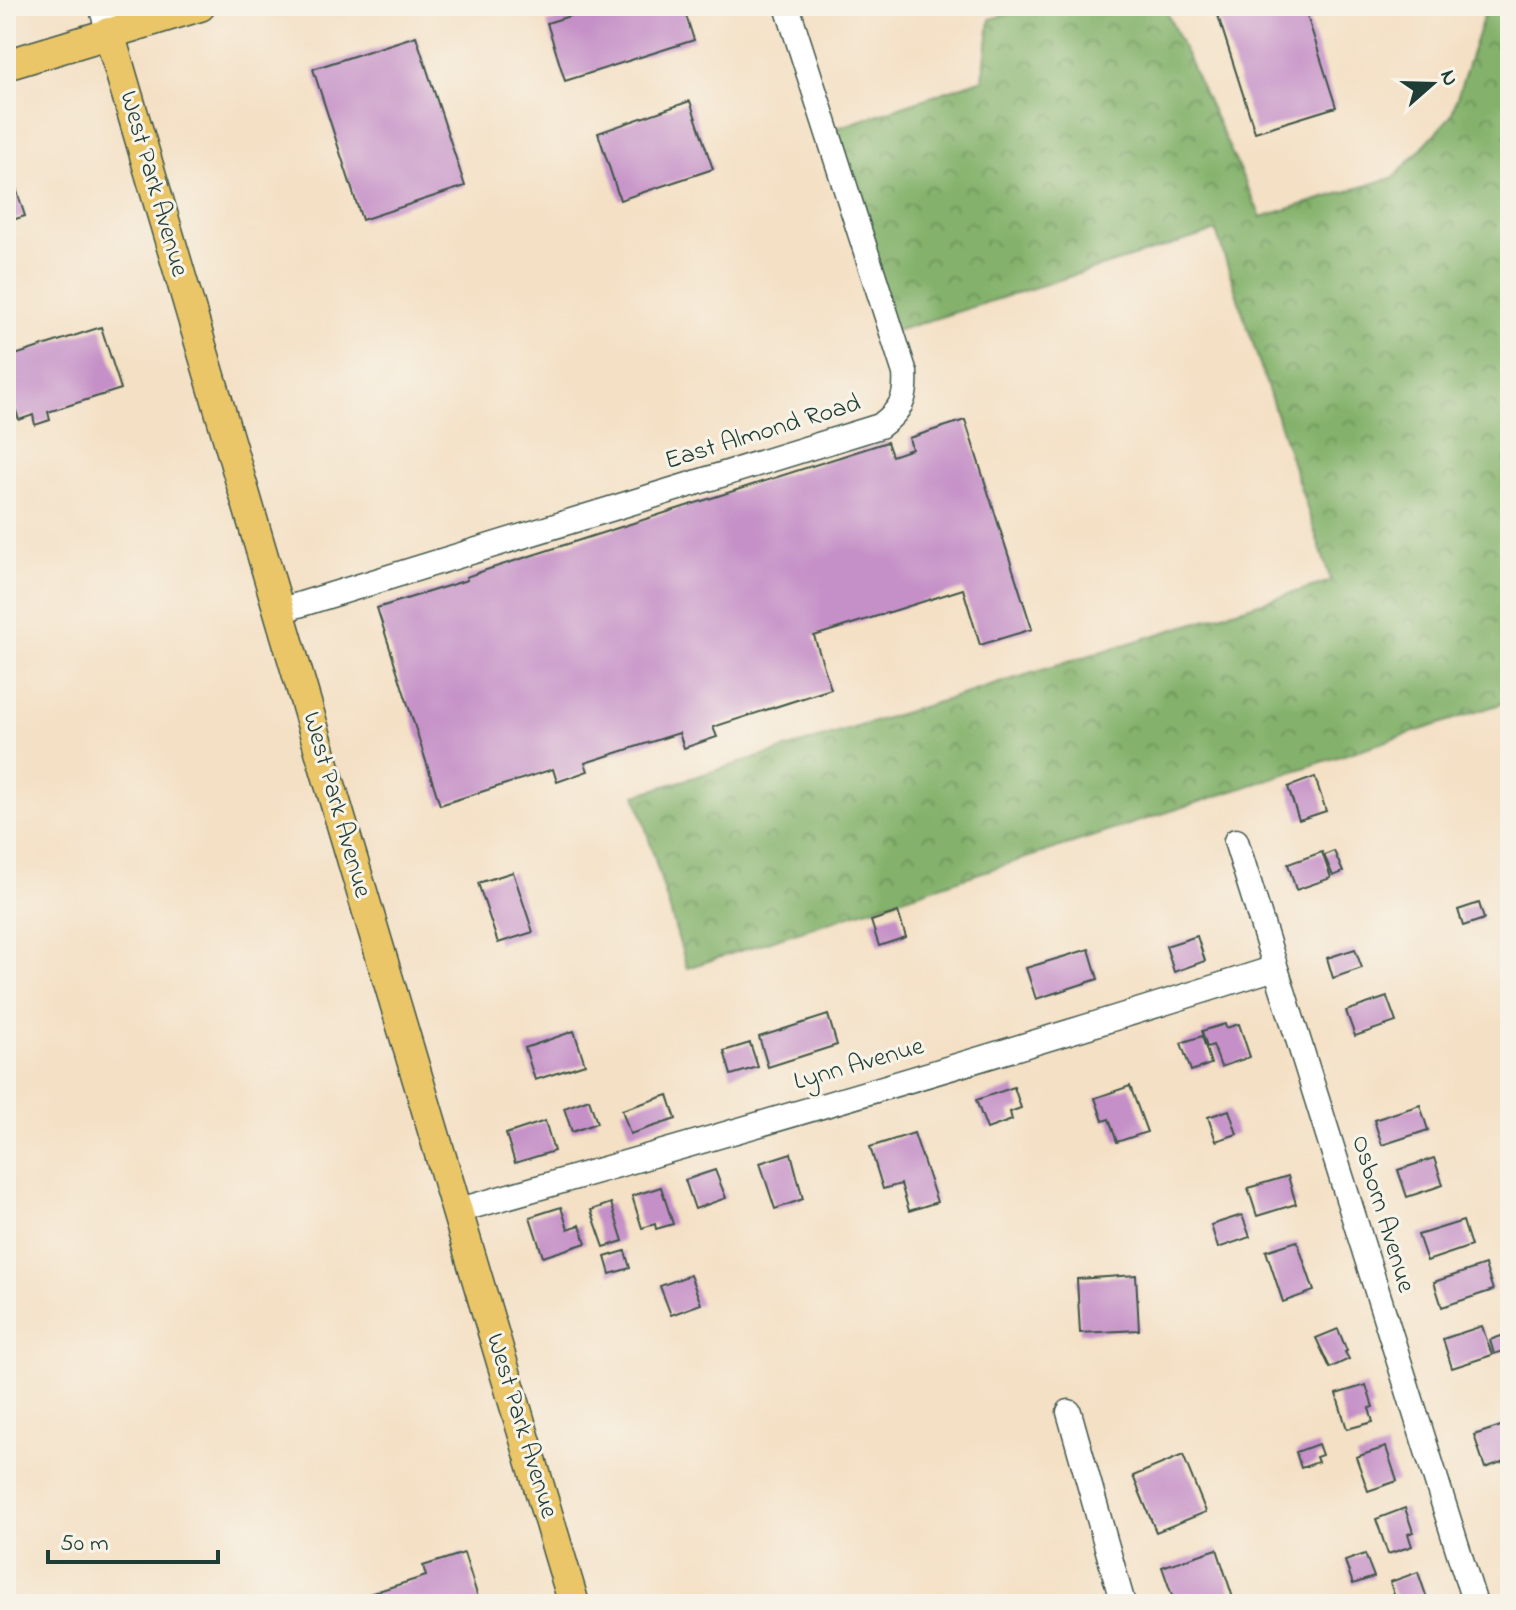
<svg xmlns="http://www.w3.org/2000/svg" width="1516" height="1610" viewBox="0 0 1516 1610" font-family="'Indie Flower',sans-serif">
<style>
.forest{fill:url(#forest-crowns);stroke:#527850;stroke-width:2}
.building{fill:#c590c7}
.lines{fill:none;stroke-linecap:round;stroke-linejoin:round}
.minor-casing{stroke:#3f554a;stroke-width:27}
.major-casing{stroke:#3f554a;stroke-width:33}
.minor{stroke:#fff;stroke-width:24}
.major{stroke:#eac669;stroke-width:30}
.labels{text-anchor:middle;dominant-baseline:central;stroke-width:6;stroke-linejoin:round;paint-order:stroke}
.street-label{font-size:26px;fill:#1f3d34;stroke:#f7f3e8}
</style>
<defs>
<pattern id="forest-crowns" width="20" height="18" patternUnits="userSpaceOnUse" patternTransform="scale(2)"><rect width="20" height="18" fill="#84b26c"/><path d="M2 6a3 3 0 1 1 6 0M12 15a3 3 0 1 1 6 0" fill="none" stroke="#6b925a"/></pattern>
</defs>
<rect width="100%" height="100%" fill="#f7f3e8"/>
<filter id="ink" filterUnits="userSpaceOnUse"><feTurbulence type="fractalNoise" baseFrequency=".0125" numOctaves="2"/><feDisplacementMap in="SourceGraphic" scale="16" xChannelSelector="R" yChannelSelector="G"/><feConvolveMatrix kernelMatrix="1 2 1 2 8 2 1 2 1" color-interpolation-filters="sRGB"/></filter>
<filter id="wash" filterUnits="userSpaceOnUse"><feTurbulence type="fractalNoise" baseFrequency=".006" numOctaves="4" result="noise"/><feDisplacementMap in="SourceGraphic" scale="32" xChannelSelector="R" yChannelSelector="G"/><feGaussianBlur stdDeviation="1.8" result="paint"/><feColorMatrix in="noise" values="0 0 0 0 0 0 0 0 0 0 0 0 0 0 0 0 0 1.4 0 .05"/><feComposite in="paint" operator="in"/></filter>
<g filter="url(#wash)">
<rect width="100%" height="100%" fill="#f4e0c5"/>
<path class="forest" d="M 1039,6 L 1164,6 L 1261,217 L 1395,177 L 1451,116 L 1487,6 L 1510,6 L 1510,701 L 687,968 L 636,795 L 1331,581 L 1216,231 L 889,333 L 826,132 L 983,79 L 990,19 Z"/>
<g id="blocks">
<g class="building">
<path d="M 602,6 L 683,6 L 694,40 L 565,81 L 547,23 Z"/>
<path d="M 1215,6 L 1304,6 L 1336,107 L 1255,132 Z"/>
<path d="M 416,36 L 465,186 L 362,220 L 313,69 Z"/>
<path d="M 690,101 L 713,169 L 620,200 L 598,133 Z"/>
<path d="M 6,158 L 25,216 L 6,222 Z"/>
<path d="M 101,327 L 121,389 L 48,412 L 50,420 L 35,425 L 33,415 L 19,420 L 6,380 L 6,358 Z"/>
<path d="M 965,420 L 1032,629 L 980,645 L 963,589 L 814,636 L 831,689 L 713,727 L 717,737 L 684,748 L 679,733 L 585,763 L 588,771 L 557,782 L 553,769 L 440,805 L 377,608 L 467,580 L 466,577 L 486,570 L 887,442 L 892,456 L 912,449 L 909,438 Z"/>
<path d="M 1315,777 L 1326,811 L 1299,820 L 1288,787 Z"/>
<path d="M 1334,851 L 1343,872 L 1333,876 L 1324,855 Z"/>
<path d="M 1322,852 L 1331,878 L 1296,890 L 1288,864 Z"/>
<path d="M 513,872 L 533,932 L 498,943 L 478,883 Z"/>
<path d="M 1479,903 L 1484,919 L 1463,926 L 1458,910 Z"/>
<path d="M 898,912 L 906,937 L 879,946 L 871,921 Z"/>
<path d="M 1197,936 L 1205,961 L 1174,972 L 1166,946 Z"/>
<path d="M 1089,949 L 1098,979 L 1036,999 L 1026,968 Z"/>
<path d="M 1355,949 L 1362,968 L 1333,978 L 1327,958 Z"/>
<path d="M 1387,997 L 1396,1022 L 1355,1036 L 1346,1011 Z"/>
<path d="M 828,1015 L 837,1045 L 768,1067 L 759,1037 Z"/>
<path d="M 1225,1024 L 1226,1028 L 1239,1024 L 1250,1057 L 1221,1067 L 1213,1045 L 1207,1047 L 1202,1031 Z"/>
<path d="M 574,1031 L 585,1064 L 535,1080 L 525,1048 Z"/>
<path d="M 1202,1036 L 1211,1064 L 1191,1071 L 1181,1043 Z"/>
<path d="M 750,1043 L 758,1067 L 731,1075 L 724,1051 Z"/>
<path d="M 1130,1086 L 1147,1132 L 1117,1142 L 1109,1119 L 1103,1121 L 1095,1098 Z"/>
<path d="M 1014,1087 L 1021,1108 L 1010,1112 L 1012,1120 L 987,1129 L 976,1100 Z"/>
<path d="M 668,1095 L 676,1119 L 630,1134 L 622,1110 Z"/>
<path d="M 589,1099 L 597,1123 L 572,1132 L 564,1108 Z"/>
<path d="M 1420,1105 L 1428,1130 L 1382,1145 L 1374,1120 Z"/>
<path d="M 1229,1110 L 1237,1134 L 1216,1141 L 1208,1117 Z"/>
<path d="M 545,1121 L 554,1151 L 515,1163 L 506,1134 Z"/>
<path d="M 914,1133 L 937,1202 L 909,1211 L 901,1184 L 883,1189 L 870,1147 Z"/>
<path d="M 791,1153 L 803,1199 L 775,1209 L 760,1163 Z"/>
<path d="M 1434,1158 L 1443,1185 L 1407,1197 L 1398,1170 Z"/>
<path d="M 715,1170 L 726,1198 L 695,1209 L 685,1180 Z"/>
<path d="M 1288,1176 L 1296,1204 L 1257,1216 L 1248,1188 Z"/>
<path d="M 661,1187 L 673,1224 L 656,1229 L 655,1224 L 642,1228 L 632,1196 Z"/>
<path d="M 611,1203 L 623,1241 L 604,1247 L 591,1210 Z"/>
<path d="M 561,1207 L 568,1229 L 580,1225 L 586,1243 L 543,1257 L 530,1217 Z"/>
<path d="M 1242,1215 L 1250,1237 L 1218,1248 L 1211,1225 Z"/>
<path d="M 1463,1221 L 1471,1246 L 1427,1261 L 1418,1235 Z"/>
<path d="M 1297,1241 L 1314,1291 L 1283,1302 L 1266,1251 Z"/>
<path d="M 625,1251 L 630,1268 L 610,1274 L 605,1257 Z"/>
<path d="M 1485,1265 L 1493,1290 L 1442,1307 L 1434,1282 Z"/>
<path d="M 690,1275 L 701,1304 L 671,1315 L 660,1286 Z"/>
<path d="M 1136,1275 L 1139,1330 L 1080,1333 L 1077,1279 Z"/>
<path d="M 1482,1326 L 1492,1355 L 1452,1368 L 1443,1339 Z"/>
<path d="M 1338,1329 L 1347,1351 L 1345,1352 L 1349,1359 L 1330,1368 L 1316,1338 Z"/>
<path d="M 1510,1333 L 1510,1349 L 1494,1354 L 1490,1340 Z"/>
<path d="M 1366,1385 L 1373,1407 L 1369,1408 L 1373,1422 L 1347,1429 L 1336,1394 Z"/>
<path d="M 1510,1423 L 1510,1459 L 1485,1468 L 1474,1435 Z"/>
<path d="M 1318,1444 L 1322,1455 L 1316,1457 L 1318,1462 L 1301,1468 L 1296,1452 Z"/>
<path d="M 1386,1447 L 1397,1481 L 1368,1491 L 1356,1457 Z"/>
<path d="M 1183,1455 L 1206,1512 L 1156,1532 L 1133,1476 Z"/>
<path d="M 1405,1508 L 1413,1532 L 1408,1534 L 1412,1546 L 1388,1554 L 1376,1519 Z"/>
<path d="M 1217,1549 L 1235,1604 L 1175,1604 L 1162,1567 Z"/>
<path d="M 464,1553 L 480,1604 L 337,1604 L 426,1576 L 423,1566 Z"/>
<path d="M 1365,1554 L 1374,1577 L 1353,1584 L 1345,1561 Z"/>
<path d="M 1418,1572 L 1429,1604 L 1397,1604 L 1390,1582 Z"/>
</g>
</g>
</g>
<g filter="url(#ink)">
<use href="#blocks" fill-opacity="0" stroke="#3f554a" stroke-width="2"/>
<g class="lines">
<g class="minor-casing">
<g id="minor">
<path d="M 101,6 L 109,33"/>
<path d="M 279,611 L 880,426 C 901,410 907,399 905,373 L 787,6"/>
<path d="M 1236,841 L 1475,1604"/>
<path d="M 456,1211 C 730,1134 1004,1054 1275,968"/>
<path d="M 1069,1412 L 1123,1604"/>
</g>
</g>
<g class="major-casing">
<g id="major">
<path d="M 109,33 L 326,771 L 574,1604"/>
<path d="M 6,65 L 200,6"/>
</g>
</g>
<use href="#minor" class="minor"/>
<use href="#major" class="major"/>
</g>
</g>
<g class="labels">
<g class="street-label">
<text transform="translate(153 184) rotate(74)">West Park Avenue</text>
<text transform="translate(763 433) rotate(-17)">East Almond Road</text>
<text transform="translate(336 805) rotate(74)">West Park Avenue</text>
<text transform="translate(859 1065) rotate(-16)">Lynn Avenue</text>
<text transform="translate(1382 1214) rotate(73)">Osborn Avenue</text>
<text transform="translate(521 1426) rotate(73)">West Park Avenue</text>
</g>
</g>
<rect width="1516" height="1610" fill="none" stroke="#f7f3e8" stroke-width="32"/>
<g transform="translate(1432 84) rotate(70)" stroke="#f7f3e8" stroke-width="6" paint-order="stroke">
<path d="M0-6L14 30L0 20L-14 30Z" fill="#1f3d34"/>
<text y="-12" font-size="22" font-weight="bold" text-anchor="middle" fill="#1f3d34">N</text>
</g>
<path d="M48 1550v12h170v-12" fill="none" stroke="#1f3d34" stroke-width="4"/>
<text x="60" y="1550" font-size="24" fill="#1f3d34" stroke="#f7f3e8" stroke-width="6" paint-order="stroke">50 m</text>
</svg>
